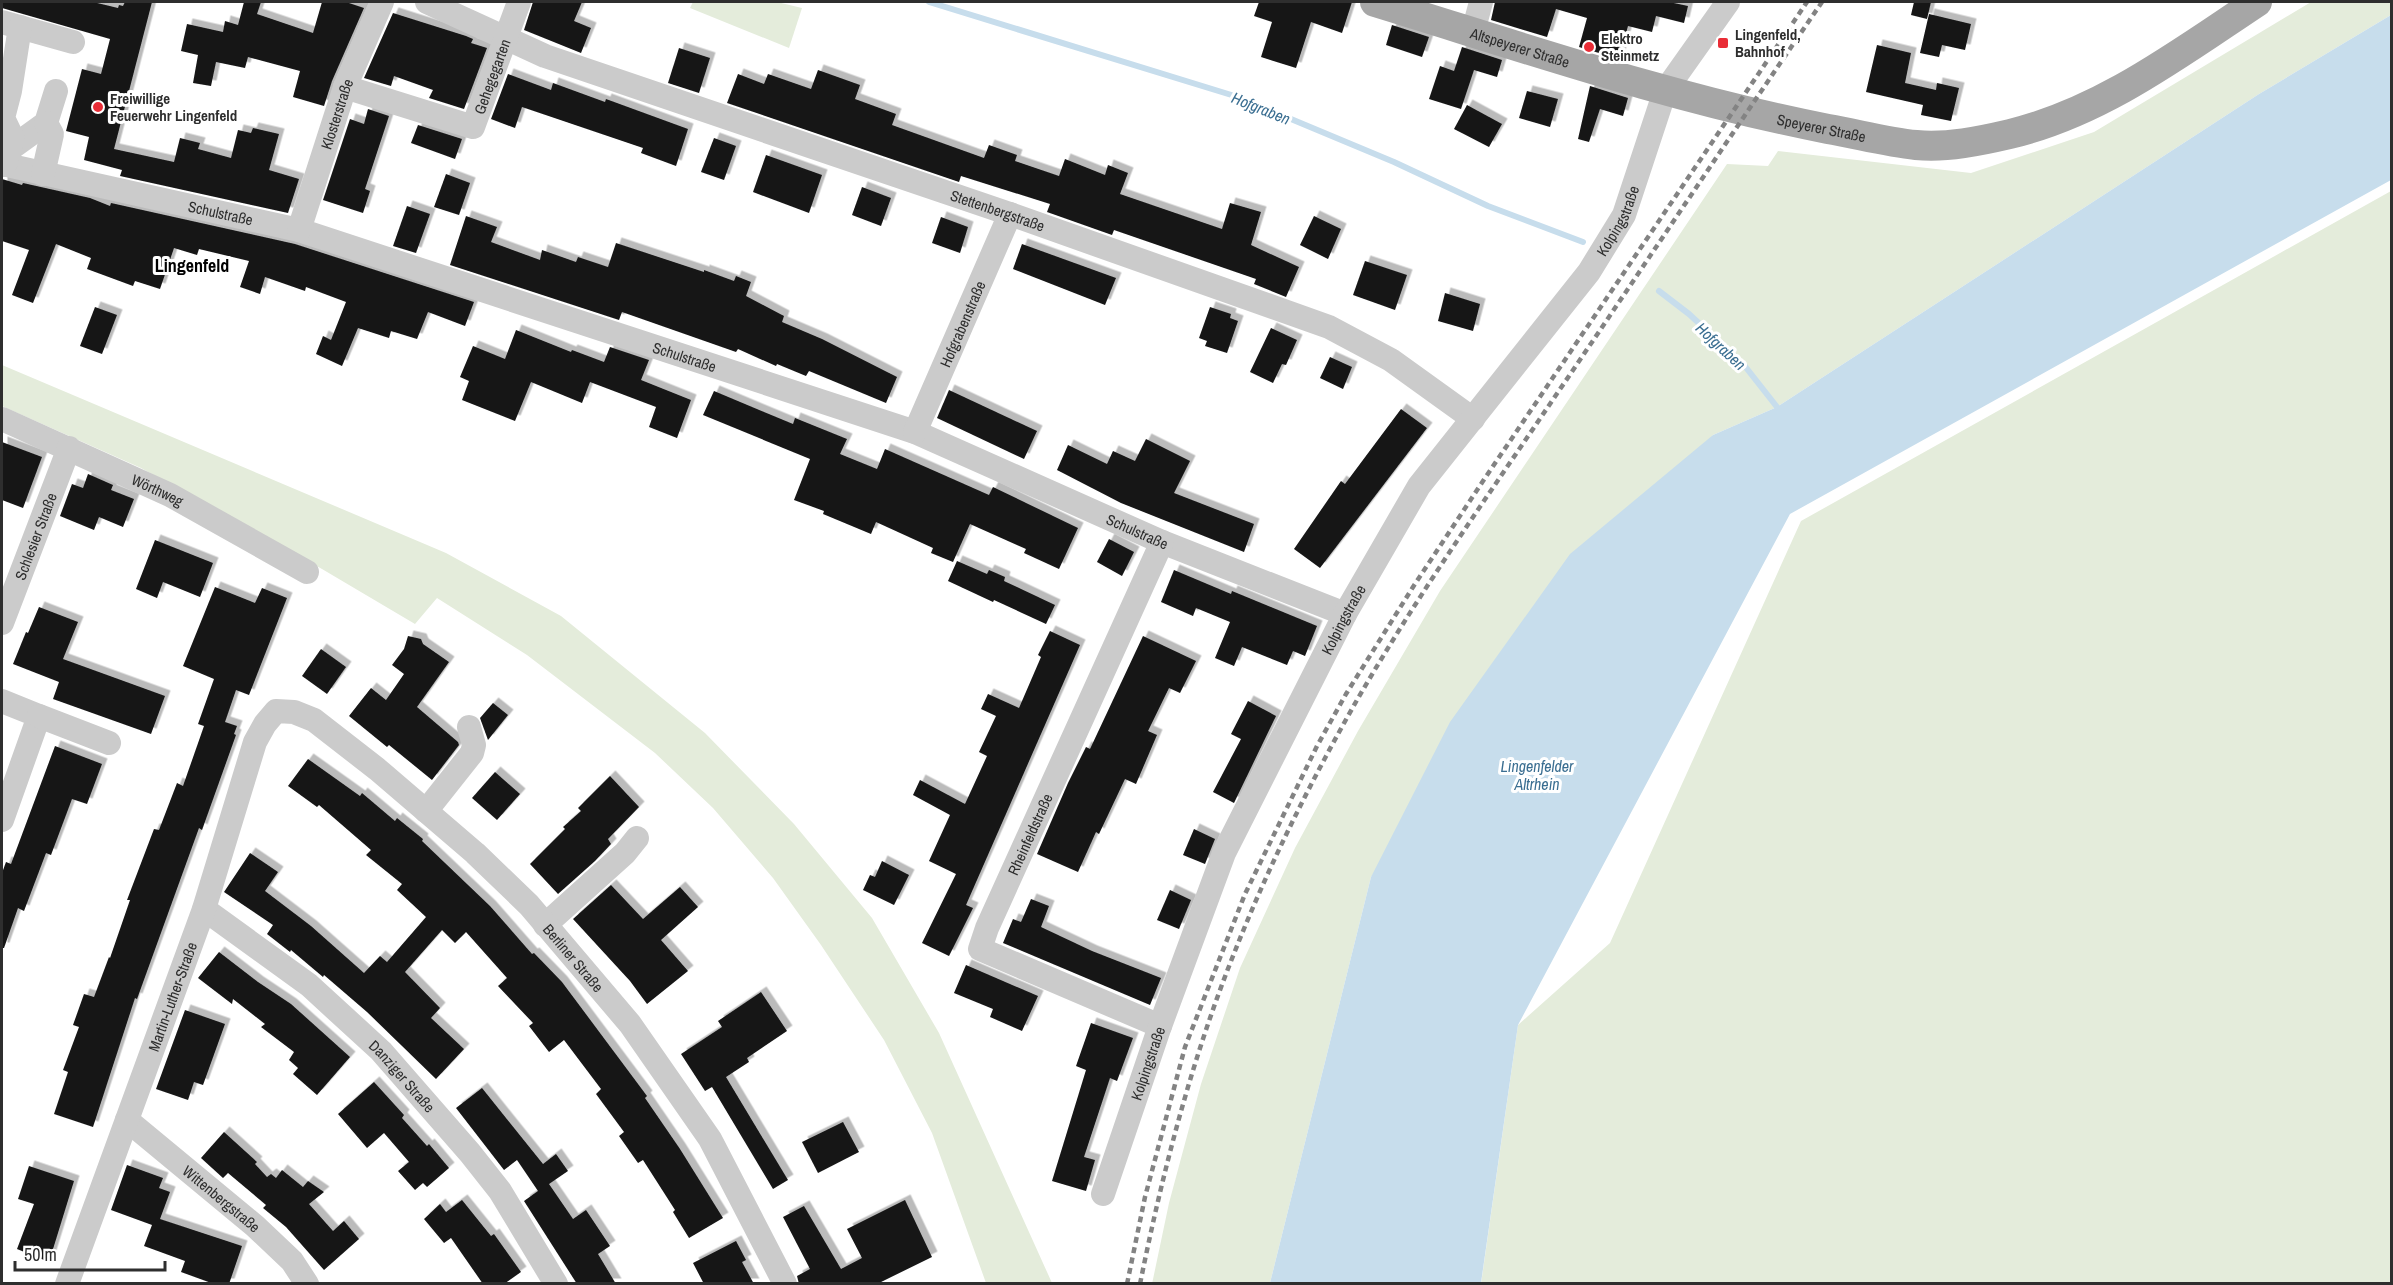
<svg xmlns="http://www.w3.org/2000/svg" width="2393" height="1285" viewBox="0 0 2393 1285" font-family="'Archivo Narrow',sans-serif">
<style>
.green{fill:#e4ecdb}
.water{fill:#c7ddec}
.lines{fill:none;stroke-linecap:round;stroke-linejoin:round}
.stream{stroke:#c7ddec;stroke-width:6}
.building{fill:#151515;filter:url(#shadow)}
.minor{stroke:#cbcbcb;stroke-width:24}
.major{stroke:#a6a6a6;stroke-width:30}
.rail{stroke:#838383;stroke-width:4.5;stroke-dasharray:6 4.5;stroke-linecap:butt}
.poi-dot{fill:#e92c36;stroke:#fff;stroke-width:2}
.labels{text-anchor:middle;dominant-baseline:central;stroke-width:6;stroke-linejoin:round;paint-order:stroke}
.poi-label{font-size:15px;font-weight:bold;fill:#2e2e2e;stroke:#fff;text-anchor:start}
.street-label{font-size:15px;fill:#2e2e2e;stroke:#fff}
.water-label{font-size:16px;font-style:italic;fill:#3a6e91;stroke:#fff}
.quarter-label{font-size:18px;font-weight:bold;fill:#000;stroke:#fff}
</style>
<defs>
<filter id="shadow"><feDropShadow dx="5.5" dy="-5.5" stdDeviation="0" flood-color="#0004"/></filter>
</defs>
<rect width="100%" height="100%" fill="#fff"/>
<g class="green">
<path d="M 693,2 L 777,2 L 802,8 L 789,48 L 690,8 Z"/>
<path d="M 2311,2 L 2391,2 L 2391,15 L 2259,94 L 1777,407 L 1713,435 L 1371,877 L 1270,1283 L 1152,1284 L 1169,1203 L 1201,1084 L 1240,968 L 1295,848 L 1358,731 L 1440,591 L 1727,164 L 1768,166 L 1778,151 L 1971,173 L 2094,132 Z"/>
<path d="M 2391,191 L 2391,1283 L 1481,1284 L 1518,1025 L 1610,943 L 1801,521 Z"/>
<path d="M 2,365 L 446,553 L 561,616 L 705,733 L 794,824 L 872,918 L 939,1033 L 1052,1283 L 986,1283 L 932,1133 L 884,1040 L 821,945 L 773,878 L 713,808 L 655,753 L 527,655 L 437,598 L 415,624 L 322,569 L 141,468 L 2,406 Z"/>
</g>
<path class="water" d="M 2391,15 L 2391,180 L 1790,514 L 1518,1025 L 1481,1283 L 1270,1283 L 1371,877 L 1450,722 L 1570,554 L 1713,435 L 1777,407 L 2259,94 Z"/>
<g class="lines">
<g class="stream">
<path d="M 929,2 L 1238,97 L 1394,162 L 1488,206 L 1583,242"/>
<path d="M 1659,291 L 1689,314 L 1744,365 L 1777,407"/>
</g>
</g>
<g class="building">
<path d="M 2,2 L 93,2 L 118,8 L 119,5 L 123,6 L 125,2 L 152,2 L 114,149 L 174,162 L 180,138 L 200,143 L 198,149 L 231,158 L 238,130 L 251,133 L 253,128 L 279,134 L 269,170 L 299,179 L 288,213 L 120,176 L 122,170 L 84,160 L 89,137 L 66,131 L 82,69 L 101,74 L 110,39 L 2,8 Z"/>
<path d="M 244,2 L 261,2 L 257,14 L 313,33 L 322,2 L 346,2 L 364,8 L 332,81 L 324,106 L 293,97 L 300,71 L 248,57 L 245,68 L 216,62 L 211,86 L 193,83 L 198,55 L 181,51 L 187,24 L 223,32 L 225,21 L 238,25 Z"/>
<path d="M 533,2 L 582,2 L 574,21 L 591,28 L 581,53 L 524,30 Z"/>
<path d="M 1259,2 L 1352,2 L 1342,33 L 1311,22 L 1296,68 L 1261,57 L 1272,22 L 1254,16 Z"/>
<path d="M 1495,2 L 1669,2 L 1688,6 L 1684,23 L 1656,16 L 1652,32 L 1628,26 L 1619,59 L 1579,47 L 1587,18 L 1556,9 L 1547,37 L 1491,20 Z"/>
<path d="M 1914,2 L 1931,2 L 1927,19 L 1911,15 Z"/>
<path d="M 393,13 L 466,36 L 473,39 L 471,43 L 487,48 L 464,109 L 429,98 L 433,90 L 394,76 L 391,86 L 364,78 Z"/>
<path d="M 1929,14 L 1971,24 L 1965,50 L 1942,45 L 1939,57 L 1920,53 Z"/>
<path d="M 1392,25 L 1429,37 L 1422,57 L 1386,45 Z"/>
<path d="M 1877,45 L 1911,53 L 1905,83 L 1936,90 L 1937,83 L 1959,88 L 1951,121 L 1921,115 L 1923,105 L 1866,92 Z"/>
<path d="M 1462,47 L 1502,60 L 1497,77 L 1474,70 L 1461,109 L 1429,99 L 1440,66 L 1454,71 Z"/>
<path d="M 679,48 L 710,58 L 699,93 L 668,83 Z"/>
<path d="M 818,70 L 860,85 L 855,99 L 896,114 L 892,125 L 984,158 L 989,145 L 1017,155 L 1015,161 L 1059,176 L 1065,159 L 1105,175 L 1108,165 L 1128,173 L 1120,194 L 1222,229 L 1230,203 L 1261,212 L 1251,245 L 1299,267 L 1286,297 L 1254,284 L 1256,279 L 1114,230 L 1112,235 L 1047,212 L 1050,204 L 961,176 L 959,182 L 727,103 L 738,74 L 764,84 L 768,74 L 811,89 Z"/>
<path d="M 508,74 L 551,90 L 553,83 L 605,102 L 606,99 L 688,129 L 676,166 L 641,153 L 643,148 L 522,107 L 515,128 L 491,119 Z"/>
<path d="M 1590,86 L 1628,98 L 1623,116 L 1600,109 L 1589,142 L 1578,139 Z"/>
<path d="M 1527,91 L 1558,99 L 1550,127 L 1519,118 Z"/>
<path d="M 1467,105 L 1502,124 L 1489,147 L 1454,129 Z"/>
<path d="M 368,109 L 389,116 L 365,189 L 370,191 L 363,213 L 323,200 L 350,119 L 364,124 Z"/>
<path d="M 418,125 L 462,139 L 455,159 L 411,143 Z"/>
<path d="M 714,138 L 736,146 L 724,180 L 701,172 Z"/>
<path d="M 766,155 L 822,175 L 809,213 L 753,192 Z"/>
<path d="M 446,174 L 470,183 L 459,215 L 434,207 Z"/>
<path d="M 2,179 L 22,185 L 23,183 L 90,198 L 110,206 L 111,203 L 295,244 L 474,302 L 465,326 L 428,312 L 417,339 L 391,331 L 389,338 L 358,328 L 342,366 L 316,354 L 323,336 L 331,340 L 346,302 L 306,287 L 305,291 L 265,277 L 260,294 L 240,287 L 249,261 L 199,249 L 197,255 L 174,248 L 160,289 L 135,281 L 133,286 L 87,269 L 91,258 L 56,244 L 33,303 L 12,295 L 29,250 L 2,241 Z"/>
<path d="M 862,187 L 891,198 L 881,226 L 852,215 Z"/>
<path d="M 407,206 L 430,214 L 416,253 L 393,246 Z"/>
<path d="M 466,216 L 497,227 L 491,242 L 540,260 L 542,250 L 576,262 L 578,257 L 608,267 L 616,243 L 704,272 L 704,270 L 734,281 L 736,276 L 751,282 L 746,296 L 784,316 L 782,322 L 822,339 L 897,377 L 886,403 L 809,371 L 806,376 L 777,364 L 776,366 L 738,349 L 736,352 L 622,312 L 619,320 L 450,265 Z"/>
<path d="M 1314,216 L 1341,229 L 1328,259 L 1300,245 Z"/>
<path d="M 941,217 L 968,227 L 960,253 L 932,243 Z"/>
<path d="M 1022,244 L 1116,278 L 1105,305 L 1013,269 Z"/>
<path d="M 1365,261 L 1407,275 L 1395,310 L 1353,295 Z"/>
<path d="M 1445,293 L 1480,304 L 1473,331 L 1438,321 Z"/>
<path d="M 95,307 L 117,315 L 102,354 L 80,346 Z"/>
<path d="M 1210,307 L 1231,314 L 1230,318 L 1238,321 L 1227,353 L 1205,346 L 1207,341 L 1199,338 Z"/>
<path d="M 1271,328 L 1297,340 L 1286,365 L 1282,364 L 1273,383 L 1250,372 Z"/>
<path d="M 516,330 L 571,352 L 572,350 L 604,362 L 610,347 L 649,360 L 641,380 L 691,400 L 677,438 L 649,427 L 656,407 L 590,382 L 582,403 L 531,382 L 515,421 L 462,400 L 469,381 L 460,377 L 473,346 L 505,359 Z"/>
<path d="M 1330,357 L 1352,367 L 1343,389 L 1320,378 Z"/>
<path d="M 949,390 L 1037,431 L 1024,459 L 937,418 Z"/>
<path d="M 714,391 L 793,424 L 795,418 L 847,439 L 840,454 L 877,469 L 885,449 L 989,495 L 993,487 L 1078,528 L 1059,569 L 1024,553 L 1026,549 L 970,524 L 953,562 L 931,553 L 933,548 L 876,522 L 871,534 L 823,514 L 824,511 L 794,500 L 810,459 L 703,415 Z"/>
<path d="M 1401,409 L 1427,428 L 1320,568 L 1294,549 L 1341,481 L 1345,484 Z"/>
<path d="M 1146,439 L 1190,461 L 1174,493 L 1254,524 L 1244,552 L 1121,503 L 1057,470 L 1068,445 L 1107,464 L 1113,451 L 1135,461 Z"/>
<path d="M 2,442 L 42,457 L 23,508 L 2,500 Z"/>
<path d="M 88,474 L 113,485 L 111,490 L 134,499 L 123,527 L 99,517 L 94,530 L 60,516 L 72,484 L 83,488 Z"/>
<path d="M 1109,539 L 1134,552 L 1122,576 L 1097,562 Z"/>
<path d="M 155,540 L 213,563 L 200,597 L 163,582 L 157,598 L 136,589 Z"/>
<path d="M 957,561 L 987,574 L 989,570 L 1005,577 L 1004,581 L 1055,605 L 1046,624 L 994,600 L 993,602 L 948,581 Z"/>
<path d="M 1174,570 L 1231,594 L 1232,591 L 1317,626 L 1305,656 L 1293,651 L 1287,665 L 1242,647 L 1234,666 L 1215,658 L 1230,622 L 1196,608 L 1193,616 L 1161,602 Z"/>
<path d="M 215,587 L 255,603 L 262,588 L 287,598 L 249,695 L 236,690 L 225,722 L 237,726 L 234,734 L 236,735 L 202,830 L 199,828 L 137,999 L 135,998 L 93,1127 L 54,1114 L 68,1072 L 63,1070 L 79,1027 L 73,1025 L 84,994 L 94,997 L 109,957 L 110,958 L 130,900 L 127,900 L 154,829 L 159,830 L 177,783 L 183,786 L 204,726 L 198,724 L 214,679 L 183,666 Z"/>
<path d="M 39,607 L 78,622 L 63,659 L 165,696 L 151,734 L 53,699 L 59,682 L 13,664 L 26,632 L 28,633 Z"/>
<path d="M 1050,631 L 1080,645 L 966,905 L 973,908 L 949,956 L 922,943 L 956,874 L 929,861 L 950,815 L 913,795 L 920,780 L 965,804 L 987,756 L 979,752 L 996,716 L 981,709 L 988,694 L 1019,708 L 1041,657 L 1038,655 Z"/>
<path d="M 408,636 L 421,639 L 423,644 L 449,662 L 417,707 L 458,742 L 459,745 L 432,780 L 389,745 L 387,747 L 349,716 L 371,688 L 386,700 L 404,674 L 392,665 L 404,649 Z"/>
<path d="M 1143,636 L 1196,661 L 1180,693 L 1169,688 L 1148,731 L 1157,735 L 1136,784 L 1125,779 L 1099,834 L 1096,832 L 1078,872 L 1037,854 L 1068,783 L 1086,747 L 1090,749 Z"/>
<path d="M 321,649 L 346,667 L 327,694 L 302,676 Z"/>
<path d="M 1248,701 L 1276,716 L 1234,803 L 1213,792 L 1241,739 L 1231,734 Z"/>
<path d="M 493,703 L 508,715 L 488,740 L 480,718 Z"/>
<path d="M 55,746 L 102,764 L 87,804 L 72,799 L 51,855 L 46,853 L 24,911 L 18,908 L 4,948 L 2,948 L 2,873 L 6,862 L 11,864 Z"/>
<path d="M 308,759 L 360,796 L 362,793 L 395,821 L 397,818 L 423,839 L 422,841 L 490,906 L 532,954 L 534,953 L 562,982 L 647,1096 L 645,1098 L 680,1149 L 723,1218 L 689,1238 L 673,1212 L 675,1210 L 643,1160 L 638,1163 L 619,1136 L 624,1132 L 596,1094 L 601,1089 L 564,1040 L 549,1052 L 529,1026 L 533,1023 L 498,986 L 507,978 L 466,932 L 455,943 L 442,930 L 405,972 L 440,1008 L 431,1018 L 464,1049 L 436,1079 L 367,1012 L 324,975 L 323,977 L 291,950 L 290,952 L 267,934 L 273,925 L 224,892 L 250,853 L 278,872 L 265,891 L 311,926 L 364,973 L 380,956 L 387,962 L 426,917 L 397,890 L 402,884 L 366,855 L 371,850 L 319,805 L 317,807 L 288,786 Z"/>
<path d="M 495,772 L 520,794 L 497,820 L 472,798 Z"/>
<path d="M 610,776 L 639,807 L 608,839 L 611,844 L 595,861 L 558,894 L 530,864 L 565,829 L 563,827 L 581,811 L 578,808 Z"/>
<path d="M 1194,829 L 1215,839 L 1205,864 L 1183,855 Z"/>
<path d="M 882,861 L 909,875 L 894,905 L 863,890 L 870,875 L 875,877 Z"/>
<path d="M 611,885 L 643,919 L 680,887 L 698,907 L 661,940 L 688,971 L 647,1004 L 630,981 L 573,919 Z"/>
<path d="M 1170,890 L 1191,900 L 1179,929 L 1157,920 Z"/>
<path d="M 1031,899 L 1049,906 L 1041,927 L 1092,951 L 1161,978 L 1150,1005 L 1003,943 L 1013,919 L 1021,922 Z"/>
<path d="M 219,952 L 258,982 L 291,1004 L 350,1057 L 317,1095 L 293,1074 L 298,1068 L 289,1060 L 294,1052 L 261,1027 L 265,1024 L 233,999 L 232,1004 L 198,978 Z"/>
<path d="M 966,965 L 1038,996 L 1022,1031 L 990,1017 L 993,1009 L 954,993 Z"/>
<path d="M 761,992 L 787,1031 L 747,1058 L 749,1062 L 726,1077 L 788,1180 L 773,1189 L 712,1087 L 705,1091 L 681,1054 L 722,1027 L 718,1021 Z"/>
<path d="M 185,1010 L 225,1024 L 203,1085 L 194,1082 L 188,1100 L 156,1089 Z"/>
<path d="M 1091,1023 L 1133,1038 L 1117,1081 L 1110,1078 L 1084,1157 L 1095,1160 L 1086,1191 L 1052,1181 L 1086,1070 L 1076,1066 Z"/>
<path d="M 374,1082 L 404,1115 L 402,1118 L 427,1146 L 429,1144 L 449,1168 L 427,1187 L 423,1183 L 415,1190 L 398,1171 L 409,1162 L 384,1133 L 367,1148 L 338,1114 Z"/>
<path d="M 482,1088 L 543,1164 L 556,1154 L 568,1171 L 549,1184 L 573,1219 L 586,1210 L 610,1246 L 598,1254 L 616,1284 L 577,1284 L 524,1201 L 538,1191 L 517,1160 L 504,1170 L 456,1108 Z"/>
<path d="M 843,1122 L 859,1152 L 818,1173 L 802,1142 Z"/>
<path d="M 224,1132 L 257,1162 L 255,1164 L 267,1177 L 271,1174 L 276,1178 L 282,1170 L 303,1187 L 308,1181 L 324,1192 L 309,1204 L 333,1231 L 344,1221 L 359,1239 L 324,1270 L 286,1227 L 263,1208 L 266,1205 L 228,1173 L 223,1178 L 201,1158 Z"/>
<path d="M 127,1165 L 163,1178 L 159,1188 L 170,1192 L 160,1219 L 242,1246 L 229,1284 L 214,1284 L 181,1272 L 185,1261 L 144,1246 L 152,1225 L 111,1210 Z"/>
<path d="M 29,1166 L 74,1181 L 49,1262 L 17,1249 L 34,1204 L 18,1199 Z"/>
<path d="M 462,1200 L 491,1236 L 494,1234 L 521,1272 L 504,1284 L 483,1284 L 451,1238 L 444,1243 L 424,1219 L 440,1204 L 446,1212 Z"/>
<path d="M 905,1200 L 932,1257 L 877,1284 L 799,1284 L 797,1276 L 810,1269 L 783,1217 L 804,1206 L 841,1269 L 862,1258 L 847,1229 Z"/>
<path d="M 736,1241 L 746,1260 L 742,1262 L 754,1284 L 704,1284 L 693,1263 Z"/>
</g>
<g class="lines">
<g class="minor">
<path id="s1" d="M 427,2 L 545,56 L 1010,214 L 1329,327 L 1391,360 L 1473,419"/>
<path d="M 2,22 L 73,42"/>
<path d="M 1473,32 L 1481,2"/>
<path id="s2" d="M 345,87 L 473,127 L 519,2"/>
<path d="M 10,149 L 46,123 L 56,91"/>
<path id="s3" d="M 2,164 L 299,230 L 915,432 L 1162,542 L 1345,614"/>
<path d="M 5,165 L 13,139 L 3,118 L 10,91 L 20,27"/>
<path d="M 43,174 L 52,134 L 46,123"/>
<path id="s4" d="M 299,230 L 345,87 L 382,2"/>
<path id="s5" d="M 2,419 L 170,495 L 307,572"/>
<path id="s6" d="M 915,432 L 1010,214"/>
<path id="s7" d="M 2,623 L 69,448"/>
<path d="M 2,701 L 39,716 L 2,820"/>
<path d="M 39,716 L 109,743"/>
<path d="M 426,811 L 472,753 L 474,745 L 469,727"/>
<path id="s8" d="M 204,909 L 309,985 L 381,1051 L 470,1153 L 500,1191 L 556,1284"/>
<path d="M 545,925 L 625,853 L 637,838"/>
<path id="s9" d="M 1160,1026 L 980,949 L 987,928 L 1162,542"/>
<path id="s10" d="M 127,1120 L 255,1226 L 292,1261 L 307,1284"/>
<path id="s11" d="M 1103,1194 L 1160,1026 L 1224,853 L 1345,614 L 1419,486 L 1589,272 L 1624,215 L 1665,91 L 1728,2"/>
<path id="s12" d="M 67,1284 L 204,909 L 255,742 L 265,724 L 276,711 L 294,712 L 314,720 L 377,769 L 475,853 L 529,905 L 630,1024 L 710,1139 L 785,1284"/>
</g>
<path class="major" id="s13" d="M 1375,2 C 1525,48 1674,99 1828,129 C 1857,134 1887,142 1916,145 C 1947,148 1980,141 2010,134 C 2102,112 2180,53 2257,2"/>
<g class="rail">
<path d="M 1127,1284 L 1145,1197 L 1185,1047 L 1245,894 L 1317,746 L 1346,694 L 1413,587 L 1483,481 L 1807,2"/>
<path d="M 1140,1284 C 1163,1170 1192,1058 1235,951 C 1269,865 1311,781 1357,700 C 1417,596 1487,497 1554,398 C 1644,266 1732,133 1822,2"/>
</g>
</g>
<g class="poi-dot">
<rect x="1717" y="37" width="12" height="12" rx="3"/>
<circle cx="1589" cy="47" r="6"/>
<circle cx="98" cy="107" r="6"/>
</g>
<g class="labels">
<g class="poi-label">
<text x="1735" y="34">Lingenfeld,<tspan x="1735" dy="17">Bahnhof</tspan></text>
<text x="1601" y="38">Elektro<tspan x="1601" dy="17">Steinmetz</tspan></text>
<text x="110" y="98">Freiwillige<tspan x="110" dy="17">Feuerwehr Lingenfeld</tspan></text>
</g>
<g class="street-label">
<text stroke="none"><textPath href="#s13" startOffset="152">Altspeyerer Straße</textPath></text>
<text stroke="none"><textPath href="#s2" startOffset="188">Gehegegarten</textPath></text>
<text stroke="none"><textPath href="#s4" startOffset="122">Klosterstraße</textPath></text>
<text stroke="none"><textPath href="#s13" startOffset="464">Speyerer Straße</textPath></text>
<text stroke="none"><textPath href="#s1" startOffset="608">Stettenbergstraße</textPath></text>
<text stroke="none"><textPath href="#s3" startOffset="224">Schulstraße</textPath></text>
<text stroke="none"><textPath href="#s11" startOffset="1110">Kolpingstraße</textPath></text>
<text stroke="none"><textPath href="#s6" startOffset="118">Hofgrabenstraße</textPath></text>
<text stroke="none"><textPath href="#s3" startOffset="710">Schulstraße</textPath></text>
<text stroke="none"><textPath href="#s5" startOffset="171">Wörthweg</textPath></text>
<text stroke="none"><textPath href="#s3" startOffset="1196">Schulstraße</textPath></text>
<text stroke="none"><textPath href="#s7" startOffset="93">Schlesier Straße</textPath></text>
<text stroke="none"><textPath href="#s11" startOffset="624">Kolpingstraße</textPath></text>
<text stroke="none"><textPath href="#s9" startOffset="321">Rheinfeldstraße</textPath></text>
<text stroke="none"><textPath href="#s12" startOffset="1004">Berliner Straße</textPath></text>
<text stroke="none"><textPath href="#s12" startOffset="306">Martin-Luther-Straße</textPath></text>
<text stroke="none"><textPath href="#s11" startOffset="138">Kolpingstraße</textPath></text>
<text stroke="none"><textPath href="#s8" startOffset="260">Danziger Straße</textPath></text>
<text stroke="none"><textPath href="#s10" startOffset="123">Wittenbergstraße</textPath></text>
</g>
<g class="water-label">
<text transform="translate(1261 108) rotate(22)">Hofgraben</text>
<text transform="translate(1721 346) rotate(43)">Hofgraben</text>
<text x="1537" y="766">Lingenfelder<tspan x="1537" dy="18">Altrhein</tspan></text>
</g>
<g class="quarter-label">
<text x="192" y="265">Lingenfeld</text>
</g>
</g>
<rect width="2393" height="1285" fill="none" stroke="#2e2e2e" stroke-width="6"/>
<path d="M15 1261v9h150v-9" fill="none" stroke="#2e2e2e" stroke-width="3"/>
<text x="24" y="1261" font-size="18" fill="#2e2e2e" stroke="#ffffff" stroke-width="4.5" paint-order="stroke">50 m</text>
</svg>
